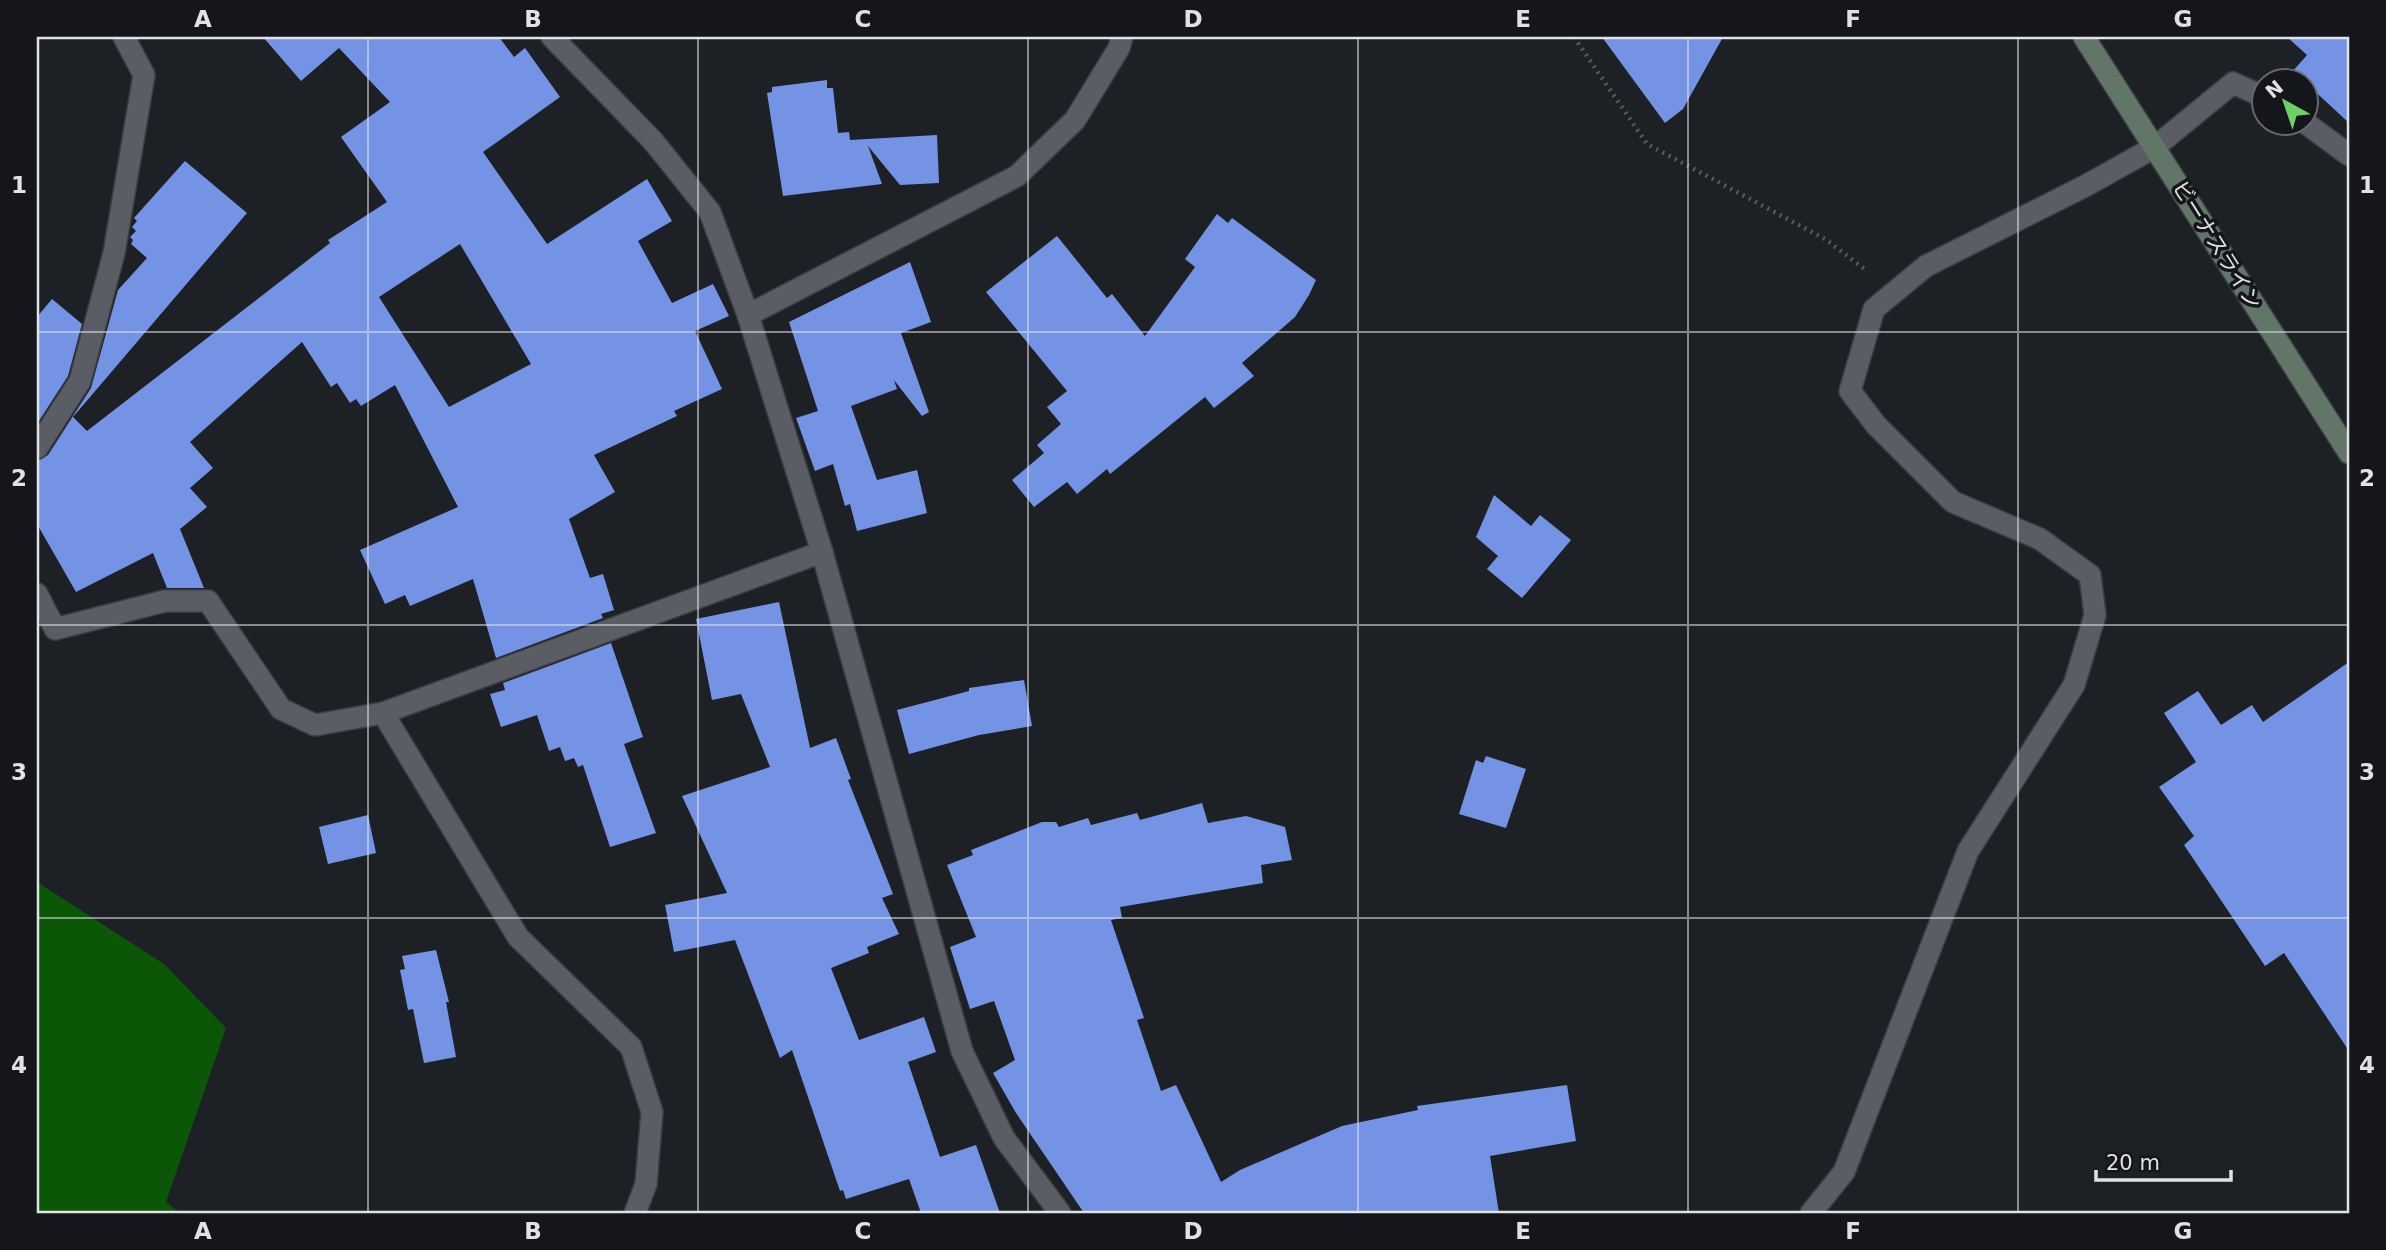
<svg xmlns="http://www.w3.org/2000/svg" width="2386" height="1250" viewBox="0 0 2386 1250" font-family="'DejaVu Sans','Noto Sans JP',sans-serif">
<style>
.forest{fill:#0c5608}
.building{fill:#7593e5;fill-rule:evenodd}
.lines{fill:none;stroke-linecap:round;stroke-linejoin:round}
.street-casing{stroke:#3c3d42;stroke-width:24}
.secondary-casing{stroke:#3c3d42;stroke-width:24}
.path{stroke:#5a5c61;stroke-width:4.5;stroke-dasharray:2 5;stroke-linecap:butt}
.street{stroke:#5a5d64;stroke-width:21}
.secondary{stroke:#627667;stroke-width:21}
.grid{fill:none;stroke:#e0e2e6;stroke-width:2;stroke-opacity:0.55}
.labels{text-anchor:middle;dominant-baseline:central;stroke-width:7;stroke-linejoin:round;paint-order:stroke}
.street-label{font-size:21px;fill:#e0e2e6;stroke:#14161c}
.neatline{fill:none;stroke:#e0e2e6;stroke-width:2.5}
.grid-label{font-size:23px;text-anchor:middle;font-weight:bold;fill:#e0e2e6}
</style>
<rect width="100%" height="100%" fill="#1d2025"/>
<path class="forest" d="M 37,882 L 164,964 L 226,1028 L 166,1202 L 180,1213 L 37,1213 Z"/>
<g class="building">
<path d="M 263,37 L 499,37 L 514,57 L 525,48 L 560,97 L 483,152 L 547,244 L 647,179 L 672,221 L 638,241 L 672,303 L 713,284 L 729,316 L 695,331 L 722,389 L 674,411 L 677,416 L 594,455 L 615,492 L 569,519 L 590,578 L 603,574 L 614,610 L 601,614 L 603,618 L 496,658 L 473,579 L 410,606 L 405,595 L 385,604 L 360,550 L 458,507 L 395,385 L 361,406 L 356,399 L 350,403 L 337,383 L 331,387 L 302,342 L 190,442 L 213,468 L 190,488 L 207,507 L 180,529 L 204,588 L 167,588 L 153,553 L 76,592 L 37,524 L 37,461 L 48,455 L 91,388 L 118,290 L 147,258 L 131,244 L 133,240 L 130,237 L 136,231 L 132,227 L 137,221 L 134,218 L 185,161 L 247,213 L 73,417 L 87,431 L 330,243 L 328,240 L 387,202 L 341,137 L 390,102 L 339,48 L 301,81 ZM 460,244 L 531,364 L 449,407 L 379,297 Z"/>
<path d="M 1602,37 L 1723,37 L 1683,109 L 1665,123 Z"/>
<path d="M 2287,37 L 2349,37 L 2349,123 L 2293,71 L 2307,55 Z"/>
<path d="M 827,80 L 827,88 L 833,88 L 838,133 L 849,132 L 850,140 L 937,135 L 939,183 L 900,185 L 868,146 L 882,184 L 783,196 L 767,93 L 772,92 L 772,87 Z"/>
<path d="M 1217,214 L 1228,223 L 1232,218 L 1316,280 L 1309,295 L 1295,317 L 1242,363 L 1254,376 L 1214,408 L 1205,397 L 1110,474 L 1107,469 L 1077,494 L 1067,482 L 1034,507 L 1012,480 L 1044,453 L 1037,445 L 1061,424 L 1047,407 L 1067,391 L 986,292 L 1057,236 L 1107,298 L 1112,294 L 1145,336 L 1195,267 L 1185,259 Z"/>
<path d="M 910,262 L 931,322 L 901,333 L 929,412 L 922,416 L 894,380 L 897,389 L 851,406 L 877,480 L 917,470 L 927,513 L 857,531 L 850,504 L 845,506 L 833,464 L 815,471 L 796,418 L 818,411 L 789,322 Z"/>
<path d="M 52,299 L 82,324 L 68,376 L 37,424 L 37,317 Z"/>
<path d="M 1494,495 L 1531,526 L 1540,515 L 1571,540 L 1522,598 L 1487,569 L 1498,556 L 1476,537 Z"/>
<path d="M 779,602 L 810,748 L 836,738 L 851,779 L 848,780 L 893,894 L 882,898 L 899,934 L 867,947 L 869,953 L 831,968 L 859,1040 L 924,1017 L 936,1052 L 908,1062 L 940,1157 L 976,1145 L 1000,1213 L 921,1213 L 909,1179 L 846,1199 L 843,1190 L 840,1191 L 792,1050 L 780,1058 L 735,940 L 674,952 L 665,905 L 727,893 L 682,796 L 770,767 L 741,694 L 712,700 L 696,619 Z"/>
<path d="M 611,643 L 643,737 L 624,744 L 656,833 L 610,847 L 583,765 L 578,767 L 574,758 L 565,761 L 560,747 L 549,751 L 537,715 L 501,727 L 490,694 L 505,690 L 503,683 Z"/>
<path d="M 2349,662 L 2349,1051 L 2284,953 L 2265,966 L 2184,845 L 2194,836 L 2159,787 L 2196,762 L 2164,713 L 2198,691 L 2221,725 L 2252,705 L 2263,722 Z"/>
<path d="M 1024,680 L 1032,726 L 979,735 L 909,754 L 897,710 L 969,691 L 969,688 Z"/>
<path d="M 1486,756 L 1526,769 L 1506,828 L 1459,814 L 1476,760 L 1483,763 Z"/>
<path d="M 1202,803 L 1208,823 L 1246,816 L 1285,827 L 1292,860 L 1261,865 L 1263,883 L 1120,907 L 1122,918 L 1111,920 L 1144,1018 L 1137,1020 L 1161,1091 L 1176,1085 L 1221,1182 L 1240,1170 L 1342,1126 L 1418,1110 L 1417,1106 L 1567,1085 L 1576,1141 L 1490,1156 L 1499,1213 L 1084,1213 L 1016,1113 L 993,1073 L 1015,1060 L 994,1001 L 970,1009 L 950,947 L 976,937 L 947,865 L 973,855 L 971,850 L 1042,822 L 1056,822 L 1059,827 L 1088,818 L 1091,825 L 1137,813 L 1140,820 Z"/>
<path d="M 368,815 L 376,853 L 328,864 L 319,827 Z"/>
<path d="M 436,950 L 449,1002 L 446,1002 L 456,1057 L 424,1063 L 413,1009 L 408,1010 L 400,970 L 405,969 L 402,956 Z"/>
</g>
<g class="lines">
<g class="street-casing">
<g id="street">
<path d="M 552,37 L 653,141 L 710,212 L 748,315 L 822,552 L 962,1051 L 1004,1138 L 1060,1213"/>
<path d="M 2304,122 L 2349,155"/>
<path d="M 748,315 L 1017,176 L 1075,120 L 1119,48 L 1122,37"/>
<path d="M 37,448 L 80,381 L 114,253 L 144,75 L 124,37"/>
<path d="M 37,594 L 55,629 L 165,601 L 208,601 L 281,709 L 315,725 L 383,713 L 822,552"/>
<path d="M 383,713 L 518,937 L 631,1047 L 652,1112 L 646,1184 L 635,1213"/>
<path d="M 1811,1213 L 1844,1172 L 1968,851 L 2074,685 L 2095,615 L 2090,575 L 2040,539 L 1953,502 L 1876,425 L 1850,391 L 1874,309 L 1926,266 L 2087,185 L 2155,147 L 2233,83 L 2264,97"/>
</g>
</g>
<g class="secondary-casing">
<path id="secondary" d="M 2084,37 L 2349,453"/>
</g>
<path class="path" d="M 1574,37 L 1647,144 L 1825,239 L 1867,271"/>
<use href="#street" class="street"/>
<use href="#secondary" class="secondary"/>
</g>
<path class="grid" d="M 368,37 L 368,1213M 698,37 L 698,1213M 1028,37 L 1028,1213M 1358,37 L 1358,1213M 1688,37 L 1688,1213M 2018,37 L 2018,1213M 37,332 L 2349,332M 37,625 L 2349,625M 37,918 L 2349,918"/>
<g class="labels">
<g class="street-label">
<text transform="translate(2217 245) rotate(58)">ビーナスライン</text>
</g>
</g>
<rect width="2386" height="1250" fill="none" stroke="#14161c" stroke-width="77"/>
<g transform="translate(2285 102) rotate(320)"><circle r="33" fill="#14161c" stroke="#66686d" stroke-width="2"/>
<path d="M0-5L12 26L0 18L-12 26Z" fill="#6bd363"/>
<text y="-10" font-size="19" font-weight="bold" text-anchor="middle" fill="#e0e2e6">N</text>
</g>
<path d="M2096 1170v10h135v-10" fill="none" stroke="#e0e2e6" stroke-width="3.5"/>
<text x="2106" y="1170" font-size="21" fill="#e0e2e6" stroke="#14161c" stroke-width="5" paint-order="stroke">20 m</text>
<rect x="38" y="38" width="2310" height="1174" class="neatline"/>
<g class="grid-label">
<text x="203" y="27">A</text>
<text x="533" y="27">B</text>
<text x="863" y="27">C</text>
<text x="1193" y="27">D</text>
<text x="1523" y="27">E</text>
<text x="1853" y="27">F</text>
<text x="2183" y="27">G</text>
<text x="19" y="193">1</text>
<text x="2367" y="193">1</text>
<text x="19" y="486">2</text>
<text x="2367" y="486">2</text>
<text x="19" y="780">3</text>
<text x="2367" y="780">3</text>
<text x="19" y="1073">4</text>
<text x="2367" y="1073">4</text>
<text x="203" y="1239">A</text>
<text x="533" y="1239">B</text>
<text x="863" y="1239">C</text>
<text x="1193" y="1239">D</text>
<text x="1523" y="1239">E</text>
<text x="1853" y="1239">F</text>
<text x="2183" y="1239">G</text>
</g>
</svg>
